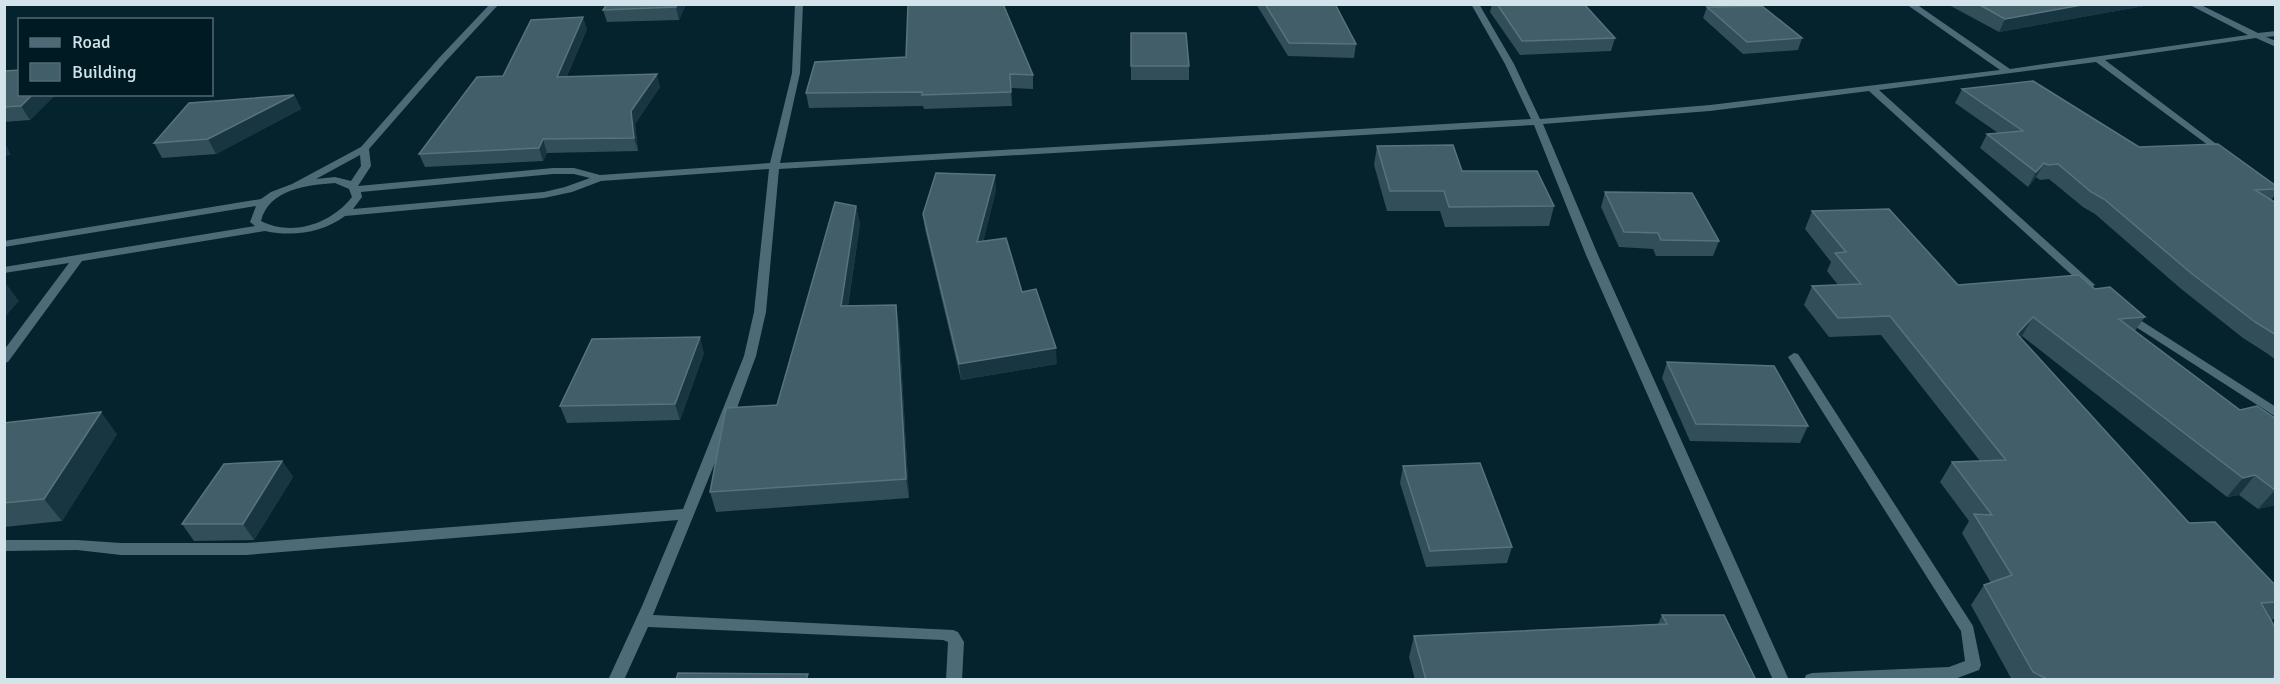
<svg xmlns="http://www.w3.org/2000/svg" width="2280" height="684" viewBox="0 0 2280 684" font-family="Signika,sans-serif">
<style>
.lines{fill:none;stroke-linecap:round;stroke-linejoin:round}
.street{fill:#4c6b77;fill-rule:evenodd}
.wall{fill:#314e59}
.shaded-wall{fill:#183641}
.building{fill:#425e69;stroke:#59737d;stroke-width:1.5}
</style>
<rect width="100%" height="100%" fill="#04232d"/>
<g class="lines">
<g class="street">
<path d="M 490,4 L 499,4 L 445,62 L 369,149 L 371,166 L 358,186 L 553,168 L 574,168 L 600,175 L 770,163 L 792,73 L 795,4 L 803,4 L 800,73 L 780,163 L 1531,119 L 1505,64 L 1471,4 L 1479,4 L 1514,64 L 1540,119 L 1710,105 L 2000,70 L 1906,4 L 1916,4 L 2010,69 L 2248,35 L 2188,4 L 2199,4 L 2258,33 L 2276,31 L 2276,36 L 2266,37 L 2276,41 L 2276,47 L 2256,38 L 2105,60 L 2227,152 L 2227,156 L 2224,157 L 2096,62 L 1879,90 L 2093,283 L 2095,285 L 2089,288 L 2085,287 L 1869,91 L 1710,111 L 1543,124 L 1598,255 L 1789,680 L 1773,680 L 1586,255 L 1534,125 L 779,169 L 766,312 L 756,356 L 734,416 L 653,615 L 953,630 L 958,632 L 964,642 L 962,680 L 946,680 L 948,642 L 943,640 L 648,627 L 624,680 L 608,680 L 642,606 L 678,520 L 246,555 L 121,555 L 77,550 L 4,551 L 4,540 L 77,540 L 121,543 L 246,543 L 683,509 L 744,356 L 754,312 L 769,169 L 601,181 L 572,192 L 544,198 L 345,216 C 322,233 293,237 265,231 L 82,261 L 8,362 L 4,363 L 4,350 L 69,263 L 4,273 L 4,267 L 255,226 L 250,222 L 256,206 L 4,247 L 4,241 L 261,199 L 271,192 L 292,184 L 361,147 L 439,58 ZM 360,155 L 361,166 L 351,181 L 335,177 L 316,179 ZM 553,174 L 574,174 L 590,178 L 565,187 L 544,192 L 353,209 L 362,197 L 361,192 ZM 335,183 L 349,189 L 352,197 C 331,224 292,237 261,221 C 269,189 307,185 335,183 Z"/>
<path d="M 2126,311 L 2276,407 L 2276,417 L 2122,318 L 2120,315 L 2122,312 Z"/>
<path d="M 1794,353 L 1798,354 L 1973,626 L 1981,665 L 1979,670 L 1952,680 L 1804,680 L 1806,675 L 1812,673 L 1949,667 L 1965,661 L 1961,631 L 1788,357 Z"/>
</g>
</g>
<g class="wall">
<path d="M 686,4 L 679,20 L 607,22 L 603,10 Z"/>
<path d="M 1256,4 L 1335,4 L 1356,44 L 1354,58 L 1288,56 Z"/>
<path d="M 1492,4 L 1584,4 L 1615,38 L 1611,51 L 1520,55 L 1490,12 Z"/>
<path d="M 1947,4 L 2155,4 L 1999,32 Z"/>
<path d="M 1707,7 L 1802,38 L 1798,50 L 1743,54 L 1703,18 Z"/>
<path d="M 587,29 L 567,76 L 660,87 L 635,124 L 638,151 L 547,153 L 543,161 L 425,167 L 419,154 L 503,76 Z"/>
<path d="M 1131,33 L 1189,66 L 1189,80 L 1131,80 Z"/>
<path d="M 815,62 L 1033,75 L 1033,89 L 1011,88 L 1012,106 L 924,109 L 923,106 L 809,108 L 806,93 Z"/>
<path d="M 4,71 L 20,94 L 56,94 L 30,120 L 4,122 Z"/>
<path d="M 1962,89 L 2139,147 L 2276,186 L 2276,194 L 2271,200 L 2276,203 L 2276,360 L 2268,354 L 2243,338 L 2180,288 L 2095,214 L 2083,207 L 2049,179 L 2040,180 L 2036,177 L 2028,187 L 1980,148 L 1987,134 L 1998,133 L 1955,103 Z"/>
<path d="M 294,95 L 301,109 L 216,154 L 162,158 L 154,143 Z"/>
<path d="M 1377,146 L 1462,171 L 1554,206 L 1549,226 L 1445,227 L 1440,211 L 1387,211 L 1374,165 Z"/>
<path d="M 996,190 L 983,242 L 1022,292 L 1057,364 L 961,380 L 925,229 L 923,214 Z"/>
<path d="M 1605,192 L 1719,241 L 1713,256 L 1656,256 L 1653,249 L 1619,247 L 1601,207 Z"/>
<path d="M 856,206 L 860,224 L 848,306 L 899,324 L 909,498 L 716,512 L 710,492 L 777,405 Z"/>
<path d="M 1812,211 L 1958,285 L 2095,289 L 2145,317 L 2135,331 L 2240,410 L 2276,419 L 2276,505 L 2258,509 L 2239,495 L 2227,497 L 2022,336 L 2020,338 L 2189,523 L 2276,586 L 2276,617 L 2271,621 L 2273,680 L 2012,680 L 1971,605 L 1984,585 L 1991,583 L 1962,533 L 1969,521 L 1940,482 L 1952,462 L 1980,461 L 1881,335 L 1829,337 L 1804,305 L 1812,286 L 1838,285 L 1827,271 L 1831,262 L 1805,229 Z"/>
<path d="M 704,353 L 680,420 L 567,423 L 560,406 Z"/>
<path d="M 1667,362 L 1808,426 L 1800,443 L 1690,441 L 1662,378 Z"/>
<path d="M 4,423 L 117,434 L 62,521 L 4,527 Z"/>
<path d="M 282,461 L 293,477 L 254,540 L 194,541 L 182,524 Z"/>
<path d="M 1403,466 L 1512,547 L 1507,563 L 1426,567 L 1400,483 Z"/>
<path d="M 1662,615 L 1756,680 L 1415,680 L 1409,657 L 1414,636 L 1658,624 Z"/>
</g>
<g class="shaded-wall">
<path d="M 677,4 L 686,4 L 679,20 L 676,7 Z"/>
<path d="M 2087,4 L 2155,4 L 1999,32 L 2005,19 Z"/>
<path d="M 583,17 L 587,29 L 561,89 L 557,77 Z"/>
<path d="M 657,74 L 660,87 L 635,124 L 638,151 L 634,138 L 631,111 Z"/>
<path d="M 33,94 L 56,94 L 30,120 L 21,106 Z"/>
<path d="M 294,95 L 301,109 L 216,154 L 208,139 Z"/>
<path d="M 543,139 L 547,153 L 543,161 L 539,148 Z"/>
<path d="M 4,141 L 11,155 L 4,156 Z"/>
<path d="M 2044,163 L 2036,177 L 2028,187 L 2036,172 Z"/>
<path d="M 995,175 L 996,190 L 979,258 L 977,242 Z"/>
<path d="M 856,206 L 860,224 L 845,325 L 841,306 Z"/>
<path d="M 4,281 L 19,301 L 4,318 Z"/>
<path d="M 896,305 L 899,324 L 909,498 L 906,479 Z"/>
<path d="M 2033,317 L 2022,336 L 2006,353 L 2017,334 Z"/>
<path d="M 700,337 L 704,353 L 680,420 L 675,404 Z"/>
<path d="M 1056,348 L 1057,364 L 961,380 L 959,364 Z"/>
<path d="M 101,412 L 117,434 L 62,521 L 44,499 Z"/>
<path d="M 282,461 L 293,477 L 254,540 L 243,524 Z"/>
<path d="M 2255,475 L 2239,495 L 2227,497 L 2243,478 Z"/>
<path d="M 2276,489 L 2276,505 L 2258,509 L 2275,490 Z"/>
</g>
<g class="building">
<path d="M 607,4 L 677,4 L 676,7 L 603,10 Z"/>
<path d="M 908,4 L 1003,4 L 1033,75 L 1010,74 L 1011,92 L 922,95 L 922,92 L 806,93 L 815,62 L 906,57 Z"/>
<path d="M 1265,4 L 1335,4 L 1356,44 L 1289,43 Z"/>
<path d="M 1497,4 L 1584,4 L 1615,38 L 1522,41 Z"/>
<path d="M 1978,4 L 2087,4 L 2005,19 Z"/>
<path d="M 1762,6 L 1802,38 L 1747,42 L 1707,7 Z"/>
<path d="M 583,17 L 557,77 L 657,74 L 631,111 L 634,138 L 543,139 L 539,148 L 419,154 L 477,77 L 503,76 L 531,20 Z"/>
<path d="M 1131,33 L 1186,33 L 1189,66 L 1131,66 Z"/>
<path d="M 20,70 L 20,94 L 33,94 L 21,106 L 4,107 L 4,71 Z"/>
<path d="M 2033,81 L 2139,147 L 2218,144 L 2276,186 L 2276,189 L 2255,190 L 2276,203 L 2276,335 L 2255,322 L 2191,273 L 2104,199 L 2091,192 L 2058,164 L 2048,165 L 2044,163 L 2036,172 L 1987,134 L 2023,131 L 1962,89 Z"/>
<path d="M 294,95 L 208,139 L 154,143 L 189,103 Z"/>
<path d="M 1453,145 L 1462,171 L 1537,171 L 1554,206 L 1449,207 L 1444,191 L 1390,191 L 1377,146 Z"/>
<path d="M 936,173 L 995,175 L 977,242 L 1006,238 L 1022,292 L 1036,289 L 1056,348 L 959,364 L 923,214 Z"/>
<path d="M 1605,192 L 1692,193 L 1719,241 L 1661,240 L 1658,233 L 1624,232 Z"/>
<path d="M 835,202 L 856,206 L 841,306 L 896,305 L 906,479 L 710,492 L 726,408 L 777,405 Z"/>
<path d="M 1889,209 L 1958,285 L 2079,275 L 2095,289 L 2110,287 L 2145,317 L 2119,319 L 2240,410 L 2257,406 L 2276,419 L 2276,489 L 2275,490 L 2255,475 L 2243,478 L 2033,317 L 2017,334 L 2189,523 L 2215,522 L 2276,586 L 2276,602 L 2261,603 L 2276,629 L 2276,669 L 2273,680 L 2049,680 L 2033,672 L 1984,585 L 2012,575 L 1974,514 L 1992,515 L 1952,462 L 2006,460 L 1890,316 L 1838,318 L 1812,286 L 1861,284 L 1835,253 L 1846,252 L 1812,211 Z"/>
<path d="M 700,337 L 675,404 L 560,406 L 592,339 Z"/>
<path d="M 1667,362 L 1774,366 L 1808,426 L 1696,424 Z"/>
<path d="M 101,412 L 44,499 L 4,503 L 4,423 Z"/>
<path d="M 282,461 L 243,524 L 182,524 L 224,464 Z"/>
<path d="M 1480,463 L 1512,547 L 1430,551 L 1403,466 Z"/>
<path d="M 1662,615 L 1724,615 L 1756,680 L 1426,680 L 1414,636 L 1667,624 Z"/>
<path d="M 678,673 L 808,674 L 806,680 L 676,680 Z"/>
</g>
<rect width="2280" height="684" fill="none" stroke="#d2e3ea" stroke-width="12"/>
<rect x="18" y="18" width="195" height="78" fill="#001a23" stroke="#546a73" stroke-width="1.5"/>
<rect x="30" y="38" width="30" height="9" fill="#4c6b77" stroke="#546a73" stroke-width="1.5"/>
<text x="72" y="48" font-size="18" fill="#d2e3ea">Road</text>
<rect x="30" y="63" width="30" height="18" fill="#425e69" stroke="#546a73" stroke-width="1.5"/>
<text x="72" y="78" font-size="18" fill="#d2e3ea">Building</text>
</svg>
